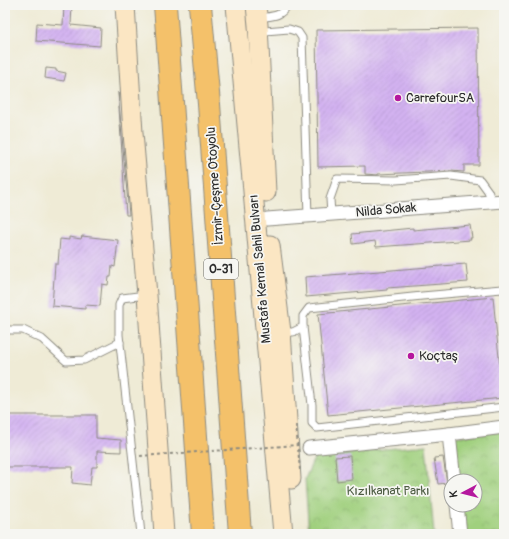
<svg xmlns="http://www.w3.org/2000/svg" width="509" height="539" viewBox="0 0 509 539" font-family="Pangolin,sans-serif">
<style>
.park{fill:url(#park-crowns);stroke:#667e54}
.building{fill:url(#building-hatch)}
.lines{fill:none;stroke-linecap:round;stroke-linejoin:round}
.lane-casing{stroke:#8d8b80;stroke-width:9}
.street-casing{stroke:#8d8b80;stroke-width:15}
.secondary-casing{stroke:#8d8b80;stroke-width:21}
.highway-casing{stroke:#8d8b80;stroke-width:24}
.lane{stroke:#fff;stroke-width:7}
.street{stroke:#fff;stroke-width:13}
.secondary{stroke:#fbe6c3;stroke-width:19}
.highway{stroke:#f4c16a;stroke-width:22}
.path-bridge{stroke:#8d8b80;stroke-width:2;stroke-dasharray:3 3;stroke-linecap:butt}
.poi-dot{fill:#b5179e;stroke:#f6f6f2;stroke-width:1.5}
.labels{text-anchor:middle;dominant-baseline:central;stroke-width:3.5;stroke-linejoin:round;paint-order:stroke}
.shield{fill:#f6f6f2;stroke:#686867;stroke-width:1}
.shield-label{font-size:12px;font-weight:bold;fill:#2b2b2b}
.poi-label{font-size:13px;fill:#2b2b2b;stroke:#f6f6f2;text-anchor:start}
.street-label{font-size:13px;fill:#2b2b2b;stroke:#f6f6f2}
.park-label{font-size:13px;fill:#4e5d44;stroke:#f6f6f2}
</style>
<defs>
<pattern id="park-crowns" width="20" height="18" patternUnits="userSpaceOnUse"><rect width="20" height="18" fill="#a0d07e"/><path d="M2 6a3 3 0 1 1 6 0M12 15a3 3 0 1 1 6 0" fill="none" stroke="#8ab36d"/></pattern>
<pattern id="building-hatch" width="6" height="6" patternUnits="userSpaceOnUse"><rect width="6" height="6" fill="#d3b2f1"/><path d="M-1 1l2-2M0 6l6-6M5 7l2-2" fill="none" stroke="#b599cf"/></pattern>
</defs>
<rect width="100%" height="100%" fill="#f6f6f2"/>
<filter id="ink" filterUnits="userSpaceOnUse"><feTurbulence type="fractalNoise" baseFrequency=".025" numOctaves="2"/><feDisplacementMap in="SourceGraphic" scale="8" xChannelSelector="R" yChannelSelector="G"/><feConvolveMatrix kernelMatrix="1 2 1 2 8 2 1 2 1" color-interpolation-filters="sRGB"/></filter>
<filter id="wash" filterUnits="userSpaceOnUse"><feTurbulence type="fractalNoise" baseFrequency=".012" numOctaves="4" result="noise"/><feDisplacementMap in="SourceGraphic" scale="16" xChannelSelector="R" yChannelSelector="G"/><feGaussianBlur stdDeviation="0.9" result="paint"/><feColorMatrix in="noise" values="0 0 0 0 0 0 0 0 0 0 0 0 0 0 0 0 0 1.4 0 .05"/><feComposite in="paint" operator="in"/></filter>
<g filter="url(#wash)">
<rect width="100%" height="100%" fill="#efebd6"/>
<g class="park">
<path d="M 504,431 L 504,534 L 463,534 L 460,505 L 475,505 L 475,481 L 457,481 L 453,437 Z"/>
<path d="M 426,445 L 434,534 L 309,534 L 305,479 L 315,456 Z"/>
</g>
<g id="blocks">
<g class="building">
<path d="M 64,5 L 72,5 L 71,25 L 101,28 L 100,46 L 36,41 L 37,23 L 63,25 Z"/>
<path d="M 478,28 L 479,165 L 464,165 L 464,172 L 451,171 L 378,174 L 378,175 L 365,174 L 365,166 L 318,167 L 316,30 Z"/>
<path d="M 46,68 L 56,69 L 56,71 L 66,73 L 64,81 L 45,78 Z"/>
<path d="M 118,92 L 129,215 L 126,215 Z"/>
<path d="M 470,225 L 472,238 L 470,238 L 471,240 L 376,247 L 375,241 L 353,244 L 352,234 L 413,228 L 413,230 Z"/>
<path d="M 82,236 L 118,240 L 115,267 L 112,266 L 111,277 L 109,277 L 108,285 L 102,284 L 100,306 L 85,305 L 85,309 L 52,306 L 55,264 L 58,264 L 60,239 L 69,240 L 69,237 L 81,239 Z"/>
<path d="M 466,264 L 468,282 L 387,288 L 387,290 L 306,297 L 305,277 Z"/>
<path d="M 493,297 L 503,398 L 328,415 L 318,314 Z"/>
<path d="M 5,415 L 96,415 L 96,438 L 121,440 L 121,452 L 97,451 L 97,467 L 92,467 L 90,485 L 72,483 L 73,467 L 5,467 Z"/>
<path d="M 350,456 L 352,479 L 337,481 L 335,457 Z"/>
<path d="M 443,457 L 447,483 L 438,484 L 434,458 Z"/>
</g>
</g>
</g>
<g filter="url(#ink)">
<use href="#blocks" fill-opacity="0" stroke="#8d8b80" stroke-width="1"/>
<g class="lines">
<g class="lane-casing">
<g id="lane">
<path d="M 288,5 C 281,15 276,16 265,17 L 258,25 L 265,31 L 289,29 L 298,32 L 302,38 L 308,216"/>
<path d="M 331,214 L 330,199 L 337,179 L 396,180 L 451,176 L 480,180 L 488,191 L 492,202"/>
<path d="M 303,327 L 312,405 L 312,423 L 317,428 L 504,407"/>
<path d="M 5,330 L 23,330 L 42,339 L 66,361 L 84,360 L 120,342"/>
<path d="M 281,332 L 293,332 L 303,327 L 303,316 L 309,308 L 422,296 L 502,289 L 504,290"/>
<path d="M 141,534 L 119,335 L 119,305 L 122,298 L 146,295"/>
</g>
</g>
<g class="street-casing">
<g id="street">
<path d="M 267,219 L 504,201"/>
<path d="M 449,434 L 504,427"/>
<path d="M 309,448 L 449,434 L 454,481"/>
<path d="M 457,505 L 460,534"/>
</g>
</g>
<g class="secondary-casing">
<g id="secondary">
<path d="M 125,5 L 133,133 L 147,295 L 164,534"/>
<path d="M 236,5 L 252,180 L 283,534"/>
<path d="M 256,5 L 258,25 L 266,192"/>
<path d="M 270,245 L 281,332 L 291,479"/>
</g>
</g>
<g class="highway-casing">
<g id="highway">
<path d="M 165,5 L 203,534"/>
<path d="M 200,5 L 209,104 L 240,534"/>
</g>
</g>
<use href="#lane" class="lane"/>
<use href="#street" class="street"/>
<use href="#secondary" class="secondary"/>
<use href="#highway" class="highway"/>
<g class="path-bridge">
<path d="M 296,425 L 300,470"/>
<path d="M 140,456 L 298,445"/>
</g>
</g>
</g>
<g class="poi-dot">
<circle cx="398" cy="98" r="4"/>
<circle cx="411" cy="356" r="4"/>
</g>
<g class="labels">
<rect class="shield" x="204" y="259" width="34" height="20" rx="3"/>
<g class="shield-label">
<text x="221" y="269">O-31</text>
</g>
<g class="poi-label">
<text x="406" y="98">CarrefourSA</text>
<text x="419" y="356">Koçtaş</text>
</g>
<g class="street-label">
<text transform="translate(215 186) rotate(-94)">İzmir-Çeşme Otoyolu</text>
<text transform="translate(386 210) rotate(-5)">Nilda Sokak</text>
<text transform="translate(260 269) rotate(-95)">Mustafa Kemal Sahil Bulvarı</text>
</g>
<g class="park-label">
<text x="388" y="491">Kızılkanat Parkı</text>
</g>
</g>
<rect width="509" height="539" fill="none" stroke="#f6f6f2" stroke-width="20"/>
<g transform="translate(463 493) rotate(263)"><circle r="19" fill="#f6f6f2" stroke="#a5a5a2"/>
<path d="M0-3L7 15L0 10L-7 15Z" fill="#b5179e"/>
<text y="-6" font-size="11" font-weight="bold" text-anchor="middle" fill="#2b2b2b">K</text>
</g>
</svg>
